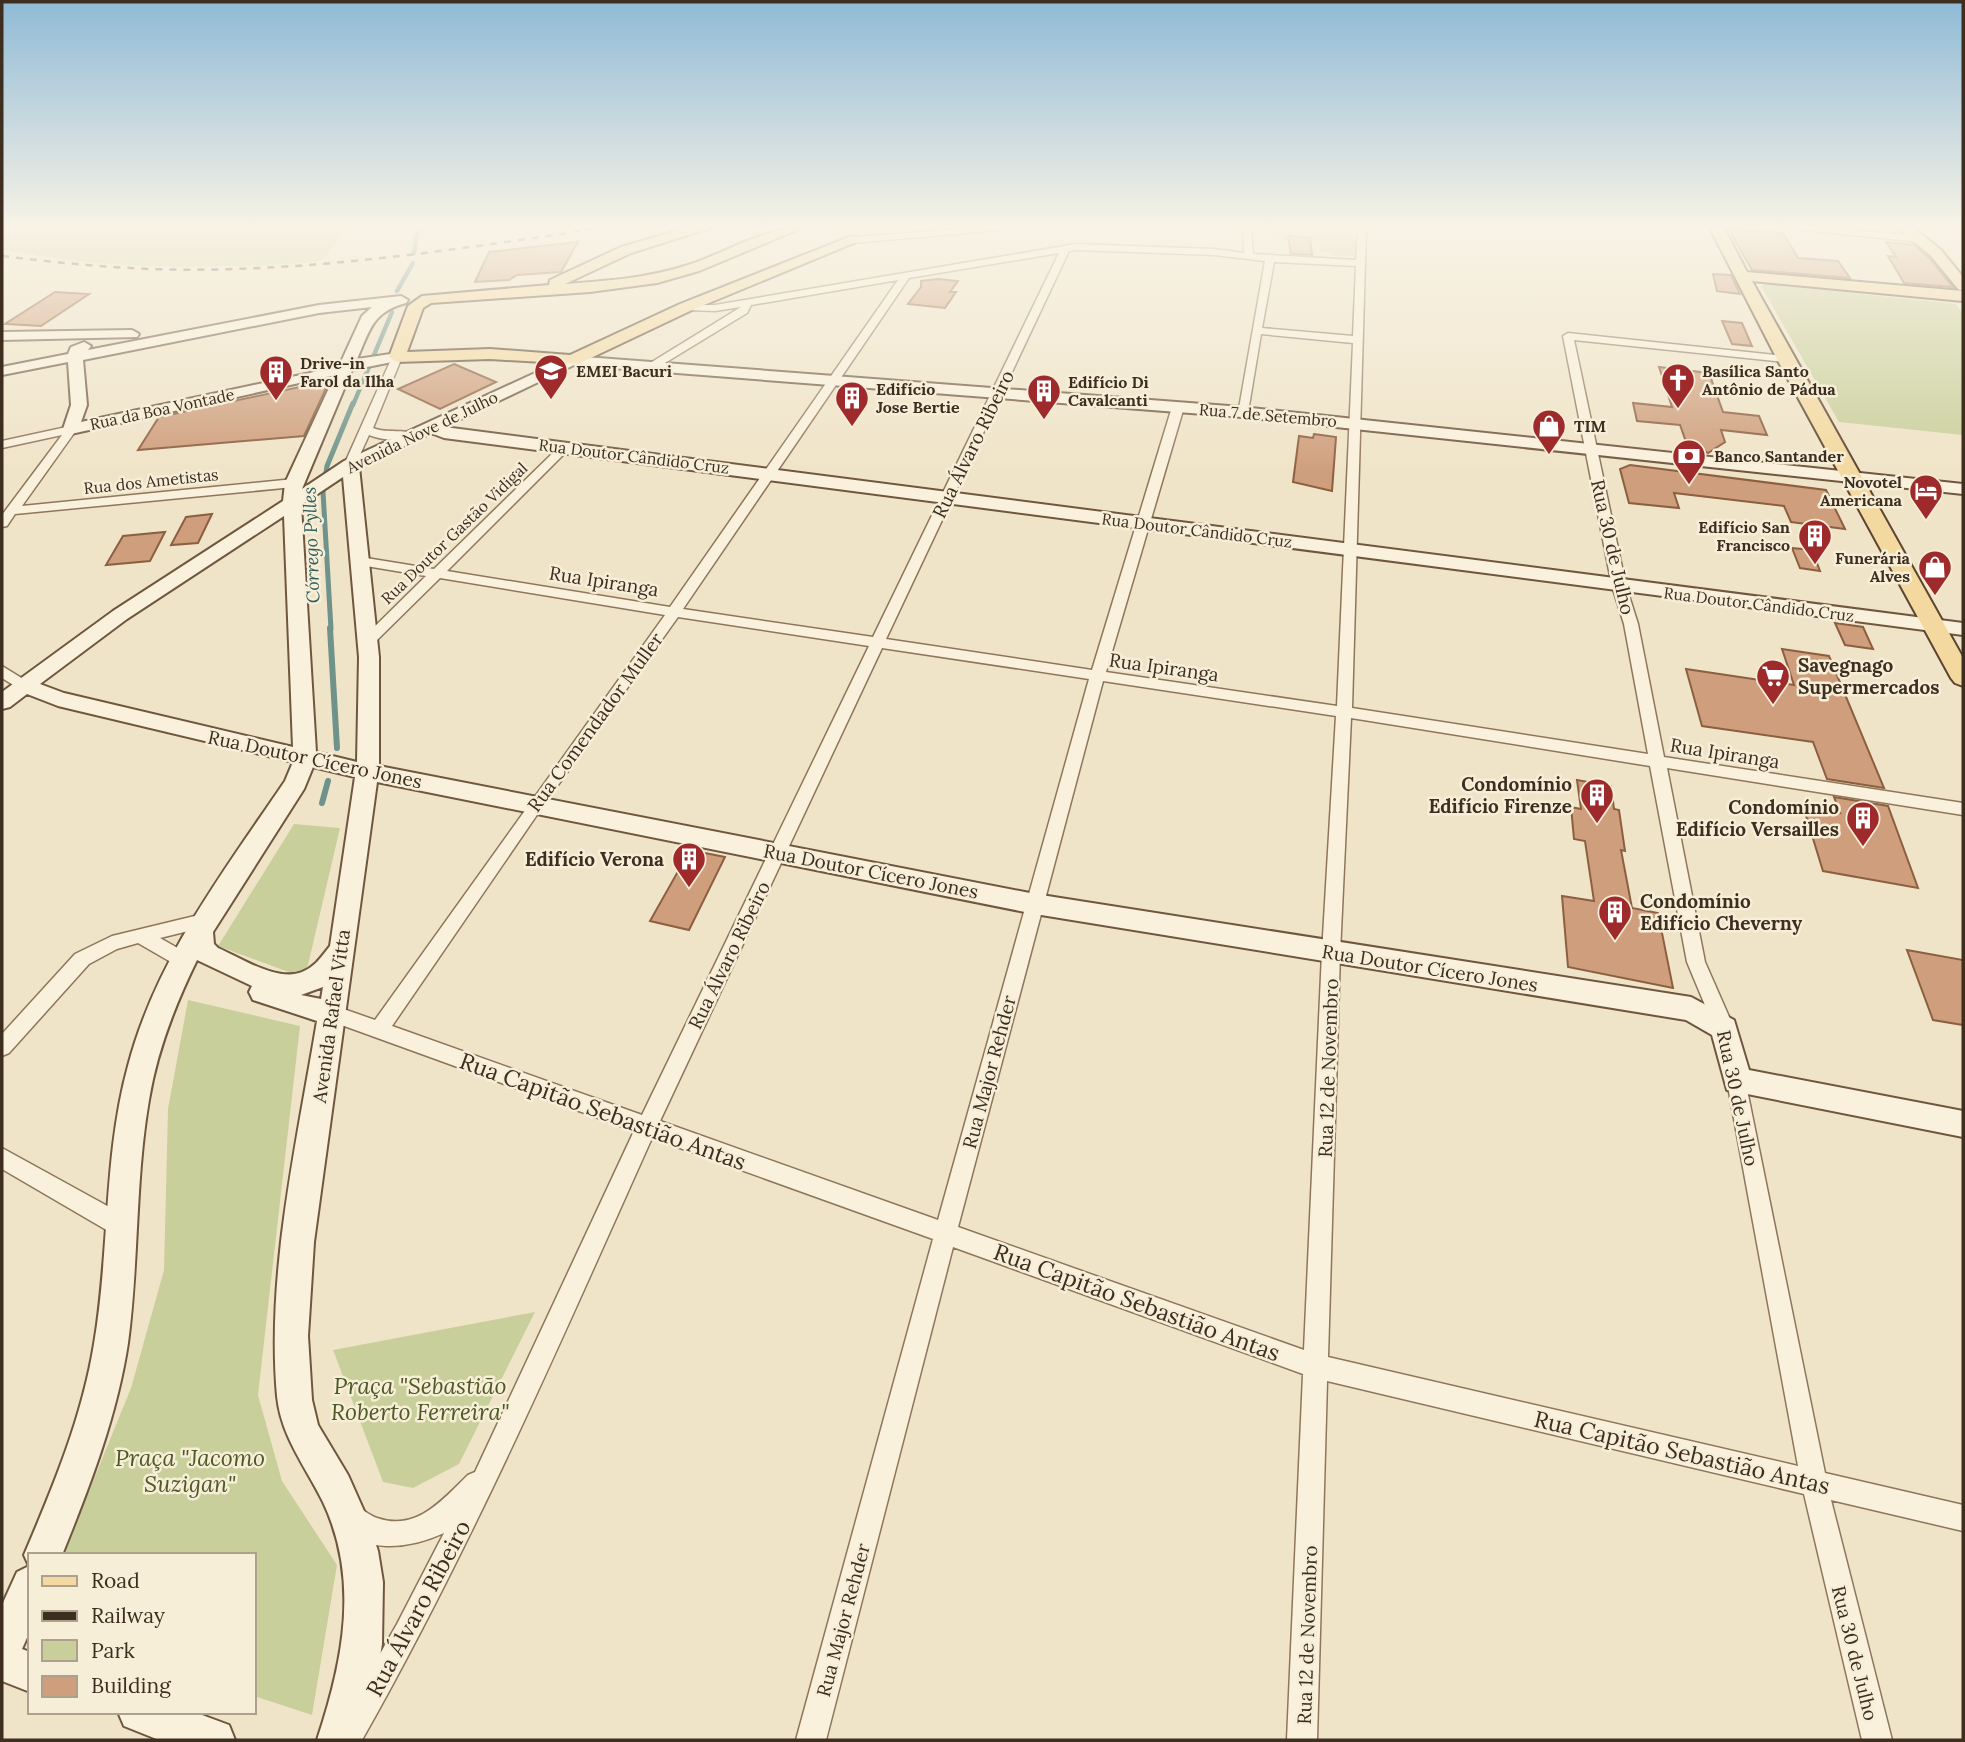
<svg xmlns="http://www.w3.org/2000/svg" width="1965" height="1742" viewBox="0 0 1965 1742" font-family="Lora,serif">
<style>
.green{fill:#c9cf9b}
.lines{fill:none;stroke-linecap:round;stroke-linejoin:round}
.stream-far2{stroke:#6f938a;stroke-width:4.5}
.stream-far1{stroke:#6f938a;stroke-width:5}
.stream{stroke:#6f938a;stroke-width:6}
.building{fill:#cf9f7d;stroke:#8d5f41;stroke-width:2}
.street-casing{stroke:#8d765c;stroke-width:3}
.secondary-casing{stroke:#6f573f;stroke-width:4}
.primary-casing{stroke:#5b4430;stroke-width:4}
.street{fill:#faf1dc;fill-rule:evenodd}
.secondary{fill:#faf1dc;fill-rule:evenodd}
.primary{fill:#f3d9a0;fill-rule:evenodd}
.rail{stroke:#3d2e20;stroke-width:2.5;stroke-dasharray:7 7;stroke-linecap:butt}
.labels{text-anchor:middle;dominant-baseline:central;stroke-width:5;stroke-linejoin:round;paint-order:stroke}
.far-poi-label{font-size:16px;font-weight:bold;fill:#3d2e20;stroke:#f7eed8;text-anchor:start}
.far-street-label{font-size:16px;fill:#3d2e20;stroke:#f7eed8}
.far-water-label{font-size:18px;font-style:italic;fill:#2f5d5a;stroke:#f7eed8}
.street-label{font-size:19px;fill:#3d2e20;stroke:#f7eed8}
.poi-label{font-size:19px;font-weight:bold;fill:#3d2e20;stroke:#f7eed8;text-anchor:end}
.near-street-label{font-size:23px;fill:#3d2e20;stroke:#f7eed8}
.near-park-label{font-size:23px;font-style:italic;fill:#4d5a26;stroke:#f7eed8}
</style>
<rect width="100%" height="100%" fill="#f0e4c8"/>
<g class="green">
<path d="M 2,228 L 345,228 L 325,258 L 316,262 C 211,269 106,271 2,249 Z"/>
<path d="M 1261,228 L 1355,228 L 1354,256 L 1332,256 L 1331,252 L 1321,252 L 1319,242 L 1310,241 L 1309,237 L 1289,236 L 1289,240 L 1281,240 L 1281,236 L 1261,234 Z"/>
<path d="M 1765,284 L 1956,304 L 1963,314 L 1963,435 L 1839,422 L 1761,286 Z"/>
<path d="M 294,824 L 340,828 L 305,978 L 218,946 Z"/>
<path d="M 188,1000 L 300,1026 L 258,1395 L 282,1481 L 337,1565 L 312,1715 L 254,1696 L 254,1555 L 63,1555 L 131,1388 L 164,1270 L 168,1109 Z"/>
<path d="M 535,1312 L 459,1464 L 413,1488 L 383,1482 L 333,1350 Z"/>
</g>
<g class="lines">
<g class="stream-far2">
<path d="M 414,253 L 417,233 L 421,228"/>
<path d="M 397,291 L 413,263"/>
<path d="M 353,405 L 392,312"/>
</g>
<path class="stream-far1" d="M 331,629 L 323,492 L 327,466 L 353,403"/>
<g class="stream">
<path d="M 330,628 L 337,748"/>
<path d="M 322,803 L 328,781"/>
</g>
</g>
<g class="building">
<path d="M 1728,228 L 1783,233 L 1798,258 L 1838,261 L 1850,278 L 1752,270 Z"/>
<path d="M 1288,236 L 1310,237 L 1312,255 L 1291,254 Z"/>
<path d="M 578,242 L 561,272 L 517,275 L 509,280 L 475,282 L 489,252 Z"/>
<path d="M 1886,242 L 1914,245 L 1929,258 L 1953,287 L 1904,283 L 1888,256 L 1896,257 Z"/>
<path d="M 1713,274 L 1731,275 L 1740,294 L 1717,291 Z"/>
<path d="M 938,279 L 958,281 L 950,292 L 956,292 L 945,308 L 908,304 L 921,287 L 921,281 Z"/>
<path d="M 55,292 L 89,294 L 41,326 L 5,324 Z"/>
<path d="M 1722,321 L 1742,323 L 1752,346 L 1732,344 Z"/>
<path d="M 454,364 L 496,382 L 440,409 L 398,389 Z"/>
<path d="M 1659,367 L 1709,373 L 1723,412 L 1759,416 L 1767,435 L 1721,430 L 1725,442 L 1708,453 L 1685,439 L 1680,425 L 1637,421 L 1633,403 L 1672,407 Z"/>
<path d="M 309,385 L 327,386 L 304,436 L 138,450 L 159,417 Z"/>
<path d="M 1314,434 L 1336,437 L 1332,491 L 1293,482 L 1299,436 L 1313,438 Z"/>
<path d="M 1630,465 L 1826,490 L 1845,529 L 1791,522 L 1784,506 L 1674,493 L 1679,508 L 1629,503 L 1620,469 Z"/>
<path d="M 212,514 L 198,543 L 171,545 L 186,517 Z"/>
<path d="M 165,532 L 150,561 L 106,565 L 123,536 Z"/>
<path d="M 1792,548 L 1812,550 L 1820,571 L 1800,568 Z"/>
<path d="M 1835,623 L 1863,627 L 1873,649 L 1845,645 Z"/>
<path d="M 1782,649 L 1829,656 L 1884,788 L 1827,779 L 1813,742 L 1702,726 L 1686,669 L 1794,685 Z"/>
<path d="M 1577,780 L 1611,786 L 1614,809 L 1619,810 L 1625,851 L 1621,850 L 1632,908 L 1658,913 L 1673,988 L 1568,967 L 1562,896 L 1594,901 L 1585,841 L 1574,839 L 1571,807 L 1581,809 Z"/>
<path d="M 1834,797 L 1888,806 L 1918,888 L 1823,871 L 1803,806 L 1840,813 Z"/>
<path d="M 690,850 L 725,857 L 689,930 L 650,921 Z"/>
<path d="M 1907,950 L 1963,960 L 1963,1025 L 1933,1020 Z"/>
</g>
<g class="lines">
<g class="street-casing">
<g id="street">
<path d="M 978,228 L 1021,228 L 854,243 L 850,240 L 854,237 Z"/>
<path d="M 1243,228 L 1251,228 L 1253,254 L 1356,260 L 1358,228 L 1366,228 L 1352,708 L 1648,754 L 1624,624 L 1612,586 L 1563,336 L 1568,333 L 1785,356 L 1790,359 L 1785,362 L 1574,340 L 1626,586 L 1638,624 L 1664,757 L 1963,803 L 1963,815 L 1667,768 L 1705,962 L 1734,1028 L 1731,1034 L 1724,1036 L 1717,1034 L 1687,962 L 1650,766 L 1351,718 L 1340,953 L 1328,1357 L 1798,1466 L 1727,1081 L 1730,1075 L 1737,1072 L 1744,1075 L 1825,1473 L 1963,1505 L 1963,1531 L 1831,1500 L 1892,1740 L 1862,1740 L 1804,1494 L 1327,1381 L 1317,1740 L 1287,1740 L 1303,1374 L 953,1247 L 826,1740 L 796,1740 L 933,1239 L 652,1138 C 561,1341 472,1546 362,1740 L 331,1740 L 397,1624 L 444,1533 C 412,1548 357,1558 340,1517 L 344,1508 L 353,1504 C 362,1508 368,1515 377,1518 C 417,1532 443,1499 468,1475 L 475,1472 L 634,1131 L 325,1019 L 322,1013 L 325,1007 L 332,1005 L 375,1020 L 665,615 L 440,578 L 371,646 L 361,646 L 359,643 L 361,640 L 426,576 L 360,565 L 353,561 L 360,557 L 434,569 L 561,445 L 565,443 L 571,447 L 447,571 L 670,607 L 898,280 L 751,305 L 747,313 L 655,369 L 647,369 L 647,365 L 741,307 L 715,311 L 686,310 L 683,309 L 683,305 L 715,305 L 1076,244 L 1214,249 L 1244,253 ZM 1076,250 L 1214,255 L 1265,261 L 1238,414 L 1248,412 L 1261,334 L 1353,343 L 1337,706 L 1106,672 L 1184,407 L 1178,404 L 1172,407 L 1092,670 L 886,639 L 1069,251 ZM 1059,253 L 873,637 L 683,609 L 909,278 ZM 1274,262 L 1356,266 L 1353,336 L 1262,328 ZM 678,617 L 869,646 L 642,1115 L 392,1026 L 541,809 ZM 882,648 L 1089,679 L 938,1220 L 660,1121 ZM 1103,681 L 1336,716 L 1322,953 L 1304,1350 L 958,1227 Z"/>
<path d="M 1783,228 L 1822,228 L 1921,236 L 1925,239 L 1921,242 Z"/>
<path d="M 393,355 L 402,357 L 373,428 C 387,434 405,428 416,435 C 404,443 382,440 369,435 L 354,468 L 346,468 L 344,465 Z"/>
<path d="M 71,426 L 77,429 L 22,506 L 294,479 L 300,483 L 294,487 L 15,514 L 7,526 L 2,527 L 2,515 L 62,435 L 2,448 L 2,441 Z"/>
<path d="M 2,666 L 28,682 L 30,685 L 28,688 L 18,688 L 2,678 Z"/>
<path d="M 203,914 L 209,916 L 212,921 L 209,926 L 160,938 L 190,955 L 192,960 L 190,965 L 183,968 L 176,965 L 138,943 L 117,949 L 89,964 L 9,1053 L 2,1056 L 2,1034 L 75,954 L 112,936 Z"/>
<path d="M 2,1148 L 131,1219 L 134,1227 L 131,1235 L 123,1238 L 115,1235 L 2,1169 Z"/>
</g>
</g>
<g class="secondary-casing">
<g id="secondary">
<path d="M 401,296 L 408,300 L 406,303 C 372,312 370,330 357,359 L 397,353 L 404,357 L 397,361 L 352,370 L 302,489 L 344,461 L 572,356 L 1242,407 L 1963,484 L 1963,494 L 1242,417 L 574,365 L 444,427 L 1963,623 L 1963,635 L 444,438 L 431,433 L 359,467 L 379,657 L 379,766 L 1035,894 L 1691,997 L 1734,1020 L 1749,1070 L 1963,1111 L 1963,1137 L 1727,1090 L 1712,1035 L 1686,1020 L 1035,914 L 377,782 L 314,1242 L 308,1336 L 312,1400 L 318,1425 L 348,1475 L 368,1520 L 378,1551 L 383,1582 L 382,1644 L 377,1676 L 358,1740 L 317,1740 C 343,1662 360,1580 323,1502 C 306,1467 281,1437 277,1396 C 266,1273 297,1142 317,1021 L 253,1000 L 249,992 L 252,986 L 197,960 C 175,1005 157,1051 149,1100 C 135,1180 139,1262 128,1343 C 117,1416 90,1486 62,1555 L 30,1555 L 30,1631 L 22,1649 L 30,1652 L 30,1692 L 2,1681 L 2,1605 L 17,1572 L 29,1566 L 24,1555 C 53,1487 82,1418 94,1344 C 110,1252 103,1157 128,1066 C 156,959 224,871 285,781 L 293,762 L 58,706 L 27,694 L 10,707 L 2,709 L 2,692 L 113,611 L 283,501 L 285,483 L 335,375 L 71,434 L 63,429 L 71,405 L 68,362 L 2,375 L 2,367 L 68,354 L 71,347 L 84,342 L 91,346 L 88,350 L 319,305 ZM 372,307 L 362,316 L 340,364 L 310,373 L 81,422 L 87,405 L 83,360 L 319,313 ZM 343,477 L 359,657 L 357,762 L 316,752 L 301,505 ZM 284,516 L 293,747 L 64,693 L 40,684 L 127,619 ZM 313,767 L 355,777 L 330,946 C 322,956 315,967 302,972 C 277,982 241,958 218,948 L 214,944 L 213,932 L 304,789 ZM 323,987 L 321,999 L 301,995 Z"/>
<path d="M 132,330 L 139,334 L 137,337 L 2,340 L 2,332 Z"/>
<path d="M 118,1712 L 194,1712 L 229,1725 L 235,1740 L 159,1740 L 124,1726 Z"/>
</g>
</g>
<g class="primary-casing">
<g id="primary">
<path d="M 687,228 L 710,228 L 631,253 L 565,284 C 606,281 649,278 688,265 C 726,253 762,228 802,228 L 699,271 L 657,283 L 590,292 L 431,303 L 423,308 L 407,352 L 490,349 L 570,355 L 680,304 L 849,237 L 854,236 L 861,240 L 692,310 L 578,364 L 490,359 L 397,362 L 389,357 L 408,306 L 422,296 L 549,285 L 550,280 L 621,247 Z"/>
<path d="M 1710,228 L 1724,228 L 1747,272 L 1963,291 L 1963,301 L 1752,281 L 1963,658 L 1963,686 L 1955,683 L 1951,678 L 1777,359 Z"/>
<path d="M 1898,228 L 1914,228 L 1941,250 L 1963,277 L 1963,291 L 1958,289 L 1931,256 Z"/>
</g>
</g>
<use href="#street" class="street"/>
<use href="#secondary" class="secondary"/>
<use href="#primary" class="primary"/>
<path class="rail" d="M 2,256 C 52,262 101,267 151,269 C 301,274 452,250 601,228"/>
</g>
<linearGradient id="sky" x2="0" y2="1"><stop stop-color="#8fbad6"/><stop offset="0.48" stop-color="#f8f3e6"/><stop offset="1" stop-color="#f8f3e6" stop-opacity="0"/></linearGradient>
<rect width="1965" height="472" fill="url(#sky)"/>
<defs>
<g id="school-pin" transform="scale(1.75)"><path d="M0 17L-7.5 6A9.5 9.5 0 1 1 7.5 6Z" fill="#9e2a2b" stroke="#f7eed8"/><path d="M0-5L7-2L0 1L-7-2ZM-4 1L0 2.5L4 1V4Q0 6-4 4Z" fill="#fff"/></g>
<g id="building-pin" transform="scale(1.75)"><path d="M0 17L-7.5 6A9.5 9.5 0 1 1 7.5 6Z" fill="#9e2a2b" stroke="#f7eed8"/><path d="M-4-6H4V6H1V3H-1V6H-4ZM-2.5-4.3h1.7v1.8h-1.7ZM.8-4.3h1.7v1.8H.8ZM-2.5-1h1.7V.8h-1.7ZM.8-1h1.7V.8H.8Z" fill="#fff"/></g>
<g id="church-pin" transform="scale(1.75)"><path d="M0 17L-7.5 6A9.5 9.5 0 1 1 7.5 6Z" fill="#9e2a2b" stroke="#f7eed8"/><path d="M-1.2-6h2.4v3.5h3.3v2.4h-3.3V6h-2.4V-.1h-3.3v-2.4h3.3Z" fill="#fff"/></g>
<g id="shop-pin" transform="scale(1.75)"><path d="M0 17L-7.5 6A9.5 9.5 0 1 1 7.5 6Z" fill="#9e2a2b" stroke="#f7eed8"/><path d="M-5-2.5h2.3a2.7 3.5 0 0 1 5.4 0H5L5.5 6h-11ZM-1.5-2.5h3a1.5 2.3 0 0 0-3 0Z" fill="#fff"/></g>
<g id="bank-pin" transform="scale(1.75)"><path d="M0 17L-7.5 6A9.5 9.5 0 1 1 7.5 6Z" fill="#9e2a2b" stroke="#f7eed8"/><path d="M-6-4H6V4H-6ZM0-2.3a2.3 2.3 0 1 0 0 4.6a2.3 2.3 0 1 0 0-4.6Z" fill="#fff"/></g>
<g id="hotel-pin" transform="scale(1.75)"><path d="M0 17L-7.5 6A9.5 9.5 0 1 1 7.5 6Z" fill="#9e2a2b" stroke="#f7eed8"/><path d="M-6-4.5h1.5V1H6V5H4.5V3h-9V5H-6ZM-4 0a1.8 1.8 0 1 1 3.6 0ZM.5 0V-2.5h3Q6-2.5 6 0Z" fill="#fff"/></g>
<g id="supermarket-pin" transform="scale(1.75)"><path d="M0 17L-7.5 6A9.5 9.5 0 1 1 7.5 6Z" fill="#9e2a2b" stroke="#f7eed8"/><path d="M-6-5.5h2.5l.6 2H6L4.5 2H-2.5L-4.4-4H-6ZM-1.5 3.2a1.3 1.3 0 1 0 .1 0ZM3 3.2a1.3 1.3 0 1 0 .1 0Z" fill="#fff"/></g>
</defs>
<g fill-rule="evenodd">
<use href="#school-pin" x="551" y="371"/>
<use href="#building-pin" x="276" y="372"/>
<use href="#church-pin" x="1678" y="380"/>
<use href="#building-pin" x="1044" y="391"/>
<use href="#building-pin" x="852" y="398"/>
<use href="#shop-pin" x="1549" y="426"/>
<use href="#bank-pin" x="1689" y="456"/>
<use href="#hotel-pin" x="1926" y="491"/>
<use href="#building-pin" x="1815" y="536"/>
<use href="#shop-pin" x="1935" y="567"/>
<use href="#supermarket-pin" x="1773" y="676"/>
<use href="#building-pin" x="1597" y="795"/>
<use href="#building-pin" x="1863" y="818"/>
<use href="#building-pin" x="689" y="859"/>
<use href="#building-pin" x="1615" y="912"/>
</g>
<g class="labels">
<g class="far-poi-label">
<text x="300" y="363">Drive-in<tspan x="300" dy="18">Farol da Ilha</tspan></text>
<text x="576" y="371">EMEI Bacuri</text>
<text x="1702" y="371">Basílica Santo<tspan x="1702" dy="18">Antônio de Pádua</tspan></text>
<text x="1068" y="382">Edifício Di<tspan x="1068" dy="18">Cavalcanti</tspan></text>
<text x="876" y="389">Edifício<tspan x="876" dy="18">Jose Bertie</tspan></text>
<text x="1574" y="426">TIM</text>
<text x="1714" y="456">Banco Santander</text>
<text x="1902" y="482" text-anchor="end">Novotel<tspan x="1902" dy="18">Americana</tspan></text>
<text x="1790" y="527" text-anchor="end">Edifício San<tspan x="1790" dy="18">Francisco</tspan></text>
<text x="1910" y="558" text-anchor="end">Funerária<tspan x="1910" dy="18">Alves</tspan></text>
</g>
<g class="far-street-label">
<text transform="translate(162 409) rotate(-12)">Rua da Boa Vontade</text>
<text transform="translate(1268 415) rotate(5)">Rua 7 de Setembro</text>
<text transform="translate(422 432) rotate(-26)">Avenida Nove de Julho</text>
<text transform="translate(634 456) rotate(7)">Rua Doutor Cândido Cruz</text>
<text transform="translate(151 481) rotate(-6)">Rua dos Ametistas</text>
<text transform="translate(1197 530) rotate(7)">Rua Doutor Cândido Cruz</text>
<text transform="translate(454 533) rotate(-44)">Rua Doutor Gastão Vidigal</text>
<text transform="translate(1759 604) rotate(7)">Rua Doutor Cândido Cruz</text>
</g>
<g class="far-water-label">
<text transform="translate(311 545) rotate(-92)">Córrego Pylles</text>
</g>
<g class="street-label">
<text transform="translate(973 444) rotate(-64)">Rua Álvaro Ribeiro</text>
<text transform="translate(1613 547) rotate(77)">Rua 30 de Julho</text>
<text transform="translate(604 581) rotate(9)">Rua Ipiranga</text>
<text transform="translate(1164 667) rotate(8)">Rua Ipiranga</text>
<text transform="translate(595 722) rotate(-54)">Rua Comendador Muller</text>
<text transform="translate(1725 753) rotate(9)">Rua Ipiranga</text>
<text transform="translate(315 759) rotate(12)">Rua Doutor Cícero Jones</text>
<text transform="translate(871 871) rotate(11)">Rua Doutor Cícero Jones</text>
<text transform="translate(729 955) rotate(-64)">Rua Álvaro Ribeiro</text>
<text transform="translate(1430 968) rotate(9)">Rua Doutor Cícero Jones</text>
<text transform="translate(331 1016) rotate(-82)">Avenida Rafael Vitta</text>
<text transform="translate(1328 1068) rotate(-88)">Rua 12 de Novembro</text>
<text transform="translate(989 1072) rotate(-75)">Rua Major Rehder</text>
<text transform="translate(1738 1098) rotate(78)">Rua 30 de Julho</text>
<text transform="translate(843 1620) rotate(-75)">Rua Major Rehder</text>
<text transform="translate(1307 1635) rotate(-88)">Rua 12 de Novembro</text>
<text transform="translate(1855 1653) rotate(76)">Rua 30 de Julho</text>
</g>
<g class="poi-label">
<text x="1798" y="665" text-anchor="start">Savegnago<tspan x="1798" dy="22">Supermercados</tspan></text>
<text x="1572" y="784">Condomínio<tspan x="1572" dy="22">Edifício Firenze</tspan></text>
<text x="1839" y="807">Condomínio<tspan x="1839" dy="22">Edifício Versailles</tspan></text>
<text x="664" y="859">Edifício Verona</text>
<text x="1640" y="901" text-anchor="start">Condomínio<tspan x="1640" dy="22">Edifício Cheverny</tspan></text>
</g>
<g class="near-street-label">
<text transform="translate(603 1111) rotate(20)">Rua Capitão Sebastião Antas</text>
<text transform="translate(1137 1302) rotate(20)">Rua Capitão Sebastião Antas</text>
<text transform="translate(1682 1452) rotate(13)">Rua Capitão Sebastião Antas</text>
<text transform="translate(418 1608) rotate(-62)">Rua Álvaro Ribeiro</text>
</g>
<g class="near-park-label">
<text x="420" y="1385">Praça "Sebastião<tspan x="420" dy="26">Roberto Ferreira"</tspan></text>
<text x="190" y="1457">Praça "Jacomo<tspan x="190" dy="26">Suzigan"</tspan></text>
</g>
</g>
<rect width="1965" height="1742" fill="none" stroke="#3d2e20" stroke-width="7"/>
<rect x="28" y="1553" width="228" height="161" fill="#f7eed8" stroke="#ada18e" stroke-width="2"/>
<rect x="42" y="1576" width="35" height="10" fill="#f3d9a0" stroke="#ada18e" stroke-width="2"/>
<text x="91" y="1588" font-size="21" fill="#3d2e20">Road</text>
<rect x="42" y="1611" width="35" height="10" fill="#3d2e20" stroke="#ada18e" stroke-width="2"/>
<text x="91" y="1623" font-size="21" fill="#3d2e20">Railway</text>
<rect x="42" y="1640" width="35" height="21" fill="#c9cf9b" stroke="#ada18e" stroke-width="2"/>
<text x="91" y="1658" font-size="21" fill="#3d2e20">Park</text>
<rect x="42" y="1676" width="35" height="21" fill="#cf9f7d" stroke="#ada18e" stroke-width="2"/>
<text x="91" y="1693" font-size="21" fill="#3d2e20">Building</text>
</svg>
